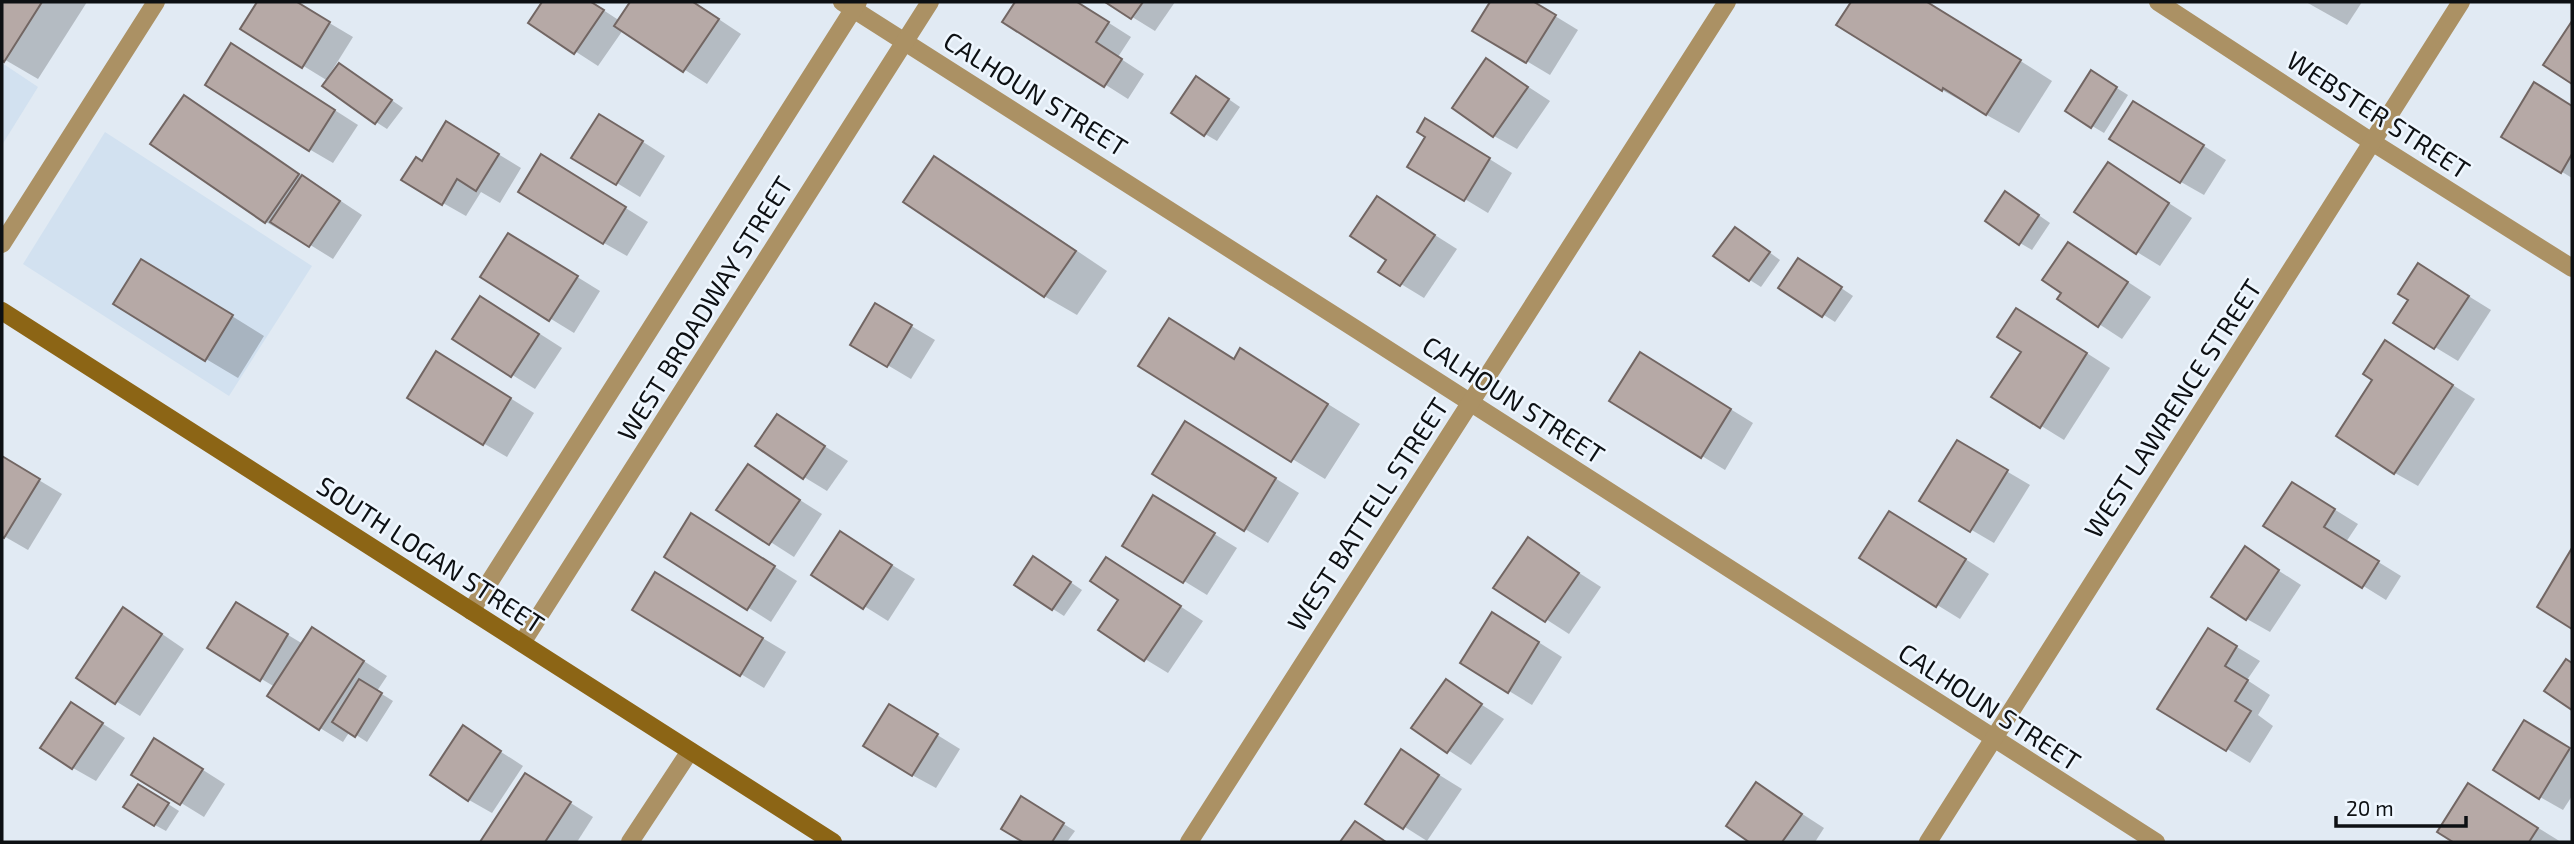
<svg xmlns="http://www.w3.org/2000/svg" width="2574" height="844" viewBox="0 0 2574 844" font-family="'Exo 2',sans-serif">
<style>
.built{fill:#d2e1f0}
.shadow{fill:#0003}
.building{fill:#b6a9a6;stroke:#726663;stroke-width:2}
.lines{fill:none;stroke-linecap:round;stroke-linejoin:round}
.street{stroke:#ab9164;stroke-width:18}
.secondary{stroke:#8c6515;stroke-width:18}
.labels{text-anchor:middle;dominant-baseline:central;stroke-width:5;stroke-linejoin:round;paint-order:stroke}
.street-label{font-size:26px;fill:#0d1013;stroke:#eff7ff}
</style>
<rect width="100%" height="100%" fill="#e1eaf3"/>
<g class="built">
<path d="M 2,63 L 38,87 L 2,145 Z"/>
<path d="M 105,132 L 312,266 L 229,396 L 23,264 Z"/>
</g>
<g class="shadow">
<path d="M 2,2 L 87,2 L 38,79 L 2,58 Z"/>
<path d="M 259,2 L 294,2 L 353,37 L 328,77 L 330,78 L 351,72 L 403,108 L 387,129 L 376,122 L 328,81 L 242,28 Z"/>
<path d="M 545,2 L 591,2 L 620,21 L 632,2 L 693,2 L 741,34 L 707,84 L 623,30 L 598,66 L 530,22 Z"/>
<path d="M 1017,2 L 1076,2 L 1131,37 L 1118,57 L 1144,74 L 1128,99 L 1005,21 Z"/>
<path d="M 1108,2 L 1175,2 L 1155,31 Z"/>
<path d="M 1492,2 L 1532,2 L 1578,30 L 1550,75 L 1474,30 Z"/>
<path d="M 1853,2 L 1927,2 L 2052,81 L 2019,133 L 1942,90 L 1839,24 Z"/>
<path d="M 2306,2 L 2362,2 L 2347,25 Z"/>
<path d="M 255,59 L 358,125 L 333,163 L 309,149 Z"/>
<path d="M 1487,60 L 1550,101 L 1517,149 L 1494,136 Z"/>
<path d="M 2091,72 L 2128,95 L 2104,133 L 2067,111 Z"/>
<path d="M 1208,85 L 1240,107 L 1217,141 L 1205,134 Z"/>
<path d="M 2535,85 L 2572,107 L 2572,178 L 2504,136 Z"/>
<path d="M 184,97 L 362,215 L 333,259 L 291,233 L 289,235 L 266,222 L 153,144 Z"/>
<path d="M 2157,116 L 2226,160 L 2204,195 L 2181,182 Z"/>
<path d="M 623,129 L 665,156 L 640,197 L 574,157 Z"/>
<path d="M 1449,134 L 1512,173 L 1488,213 L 1410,166 Z"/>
<path d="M 470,137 L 521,168 L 500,203 L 481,192 L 466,216 L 443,203 L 423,163 Z"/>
<path d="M 935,158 L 967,177 L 1107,271 L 1077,315 L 1044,296 Z"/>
<path d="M 2108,164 L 2192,218 L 2160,266 L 2137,252 Z"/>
<path d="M 565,170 L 648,222 L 627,256 L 604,243 Z"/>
<path d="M 1378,199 L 1457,249 L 1424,298 L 1401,284 L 1389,260 Z"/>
<path d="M 2017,200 L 2050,223 L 2032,250 L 2020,243 Z"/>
<path d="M 1747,236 L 1780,260 L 1761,287 L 1750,280 Z"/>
<path d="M 532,249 L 600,291 L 574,333 L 483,277 Z"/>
<path d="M 2091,258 L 2151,297 L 2122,339 L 2059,298 Z"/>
<path d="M 1810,267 L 1853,296 L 1835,322 L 1780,287 Z"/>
<path d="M 2441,279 L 2491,310 L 2458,361 L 2395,323 Z"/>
<path d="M 174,280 L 264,336 L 238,378 L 206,359 Z"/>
<path d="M 876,305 L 935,340 L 911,379 L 852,344 Z"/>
<path d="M 504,311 L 562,348 L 535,389 L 454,339 Z"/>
<path d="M 2040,323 L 2110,368 L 2064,440 L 1994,397 Z"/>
<path d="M 2386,343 L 2475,399 L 2418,486 L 2395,473 L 2375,379 Z"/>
<path d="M 1241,350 L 1360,424 L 1325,479 L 1141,366 L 1235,360 Z"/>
<path d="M 460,367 L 534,413 L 507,457 L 483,443 Z"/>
<path d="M 1664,368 L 1753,423 L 1725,470 L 1702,456 Z"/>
<path d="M 777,416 L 848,461 L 827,491 L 804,477 Z"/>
<path d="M 1209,437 L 1299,493 L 1268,543 L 1245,529 Z"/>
<path d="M 1957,442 L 2030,485 L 1994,543 L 1922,501 Z"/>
<path d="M 2,458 L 62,494 L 28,550 L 2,535 Z"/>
<path d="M 748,467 L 822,514 L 794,557 L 719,509 Z"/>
<path d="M 2316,498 L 2358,524 L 2346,542 L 2401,576 L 2386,600 L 2265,525 Z"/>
<path d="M 1177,511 L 1237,548 L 1207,595 L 1125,545 Z"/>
<path d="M 1913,526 L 1989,574 L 1960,619 L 1861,558 Z"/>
<path d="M 715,529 L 797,581 L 771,622 L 666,556 Z"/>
<path d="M 840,533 L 915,579 L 888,621 L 813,574 Z"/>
<path d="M 1528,540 L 1601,587 L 1569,634 L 1496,587 Z"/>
<path d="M 2245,549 L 2301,585 L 2270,632 L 2247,619 Z"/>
<path d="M 1107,559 L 1203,621 L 1168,673 L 1145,659 L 1120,599 Z"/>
<path d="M 1045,565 L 1082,590 L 1064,616 L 1053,609 Z"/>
<path d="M 679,588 L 786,652 L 764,688 L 635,610 Z"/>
<path d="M 260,618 L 303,644 L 336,643 L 387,676 L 377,691 L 393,701 L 367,742 L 350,731 L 343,742 L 320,728 L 275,687 L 210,648 Z"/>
<path d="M 146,623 L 184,649 L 140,716 L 78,678 Z"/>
<path d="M 1516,628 L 1562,657 L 1532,705 L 1509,691 Z"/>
<path d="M 2232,644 L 2260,661 L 2247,680 L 2270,695 L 2258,715 L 2273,726 L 2250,763 L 2160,708 Z"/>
<path d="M 1446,682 L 1504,719 L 1471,765 L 1414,728 Z"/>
<path d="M 72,704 L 125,738 L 96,781 L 73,768 Z"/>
<path d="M 913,720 L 960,749 L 936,788 L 912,775 Z"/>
<path d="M 2524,723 L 2572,751 L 2572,796 L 2563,810 L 2540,797 Z"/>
<path d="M 464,728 L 523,766 L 492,813 L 469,800 Z"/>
<path d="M 1402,752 L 1462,789 L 1427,841 L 1367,803 Z"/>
<path d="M 178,754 L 225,784 L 204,817 L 134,774 Z"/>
<path d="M 526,775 L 593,817 L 577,842 L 482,842 Z"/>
<path d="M 1756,784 L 1824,828 L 1815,842 L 1753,842 L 1728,825 Z"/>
<path d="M 151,793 L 179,811 L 166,831 L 155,825 Z"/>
<path d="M 1022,798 L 1075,831 L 1067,842 L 1026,842 L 1003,828 Z"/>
<path d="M 2492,799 L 2561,842 L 2456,842 L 2439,832 Z"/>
</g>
<g class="building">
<path d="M 2,2 L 42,2 L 4,62 L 2,60 Z"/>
<path d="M 257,2 L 297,2 L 330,22 L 302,68 L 240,29 Z"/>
<path d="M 542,2 L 591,2 L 604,10 L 574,54 L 528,23 Z"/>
<path d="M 630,2 L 693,2 L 719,19 L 683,72 L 614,26 Z"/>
<path d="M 1015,2 L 1077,2 L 1109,22 L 1096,42 L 1122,59 L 1104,87 L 1002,22 Z"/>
<path d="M 1105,2 L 1143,2 L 1131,19 Z"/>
<path d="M 1490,2 L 1534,2 L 1556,15 L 1526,63 L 1472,31 Z"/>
<path d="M 1851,2 L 1927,2 L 2021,60 L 1986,115 L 1943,88 L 1942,91 L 1836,25 Z"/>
<path d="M 2572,21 L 2572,84 L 2543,65 Z"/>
<path d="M 231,43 L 335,110 L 309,151 L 205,85 Z"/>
<path d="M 1486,58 L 1528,87 L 1493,137 L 1452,108 Z"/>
<path d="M 339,63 L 392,100 L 375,124 L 322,86 Z"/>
<path d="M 2091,70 L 2117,87 L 2091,128 L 2065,111 Z"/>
<path d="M 1196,76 L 1229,99 L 1204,136 L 1171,113 Z"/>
<path d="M 2534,82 L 2572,106 L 2572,154 L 2561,173 L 2501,137 Z"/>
<path d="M 184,95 L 299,174 L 265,223 L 150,144 Z"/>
<path d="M 2133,101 L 2204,145 L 2180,183 L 2109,139 Z"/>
<path d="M 599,114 L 643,141 L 616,185 L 571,158 Z"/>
<path d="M 1425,118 L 1490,158 L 1464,201 L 1407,167 L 1425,137 L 1417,132 Z"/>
<path d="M 446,121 L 499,154 L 476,191 L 457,179 L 442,205 L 401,180 L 416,157 L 422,161 Z"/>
<path d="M 541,154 L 626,207 L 603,244 L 518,192 Z"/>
<path d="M 934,156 L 1076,251 L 1044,297 L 903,202 Z"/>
<path d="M 2108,162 L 2169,203 L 2136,254 L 2074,212 Z"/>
<path d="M 302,175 L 340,201 L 309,247 L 270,222 Z"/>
<path d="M 2005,191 L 2039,215 L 2019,245 L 1985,221 Z"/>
<path d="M 1377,196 L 1435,235 L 1400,286 L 1378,272 L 1386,260 L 1350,236 Z"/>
<path d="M 1735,227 L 1770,252 L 1749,281 L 1713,256 Z"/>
<path d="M 508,233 L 578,276 L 549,321 L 480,277 Z"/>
<path d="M 2068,242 L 2128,282 L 2098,327 L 2057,299 L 2061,293 L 2042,280 Z"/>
<path d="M 1798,258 L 1842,287 L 1822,317 L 1778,288 Z"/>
<path d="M 141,259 L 233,315 L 205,361 L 113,304 Z"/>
<path d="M 2418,263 L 2469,296 L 2434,349 L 2393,323 L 2408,300 L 2398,294 Z"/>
<path d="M 480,296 L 539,334 L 511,377 L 452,339 Z"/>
<path d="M 875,303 L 912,325 L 887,367 L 850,345 Z"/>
<path d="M 2016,308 L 2087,353 L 2040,428 L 1991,397 L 2021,352 L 1997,337 Z"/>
<path d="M 1169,318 L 1234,359 L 1240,348 L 1328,404 L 1291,462 L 1138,366 Z"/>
<path d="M 2385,340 L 2453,385 L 2394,474 L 2336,436 L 2372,380 L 2363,374 Z"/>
<path d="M 436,351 L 511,398 L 483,445 L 407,398 Z"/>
<path d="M 1640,352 L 1731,409 L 1701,458 L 1609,401 Z"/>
<path d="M 777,414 L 825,446 L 803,479 L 755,446 Z"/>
<path d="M 1185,421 L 1276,478 L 1244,531 L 1152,474 Z"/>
<path d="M 1957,440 L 2008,470 L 1970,532 L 1919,501 Z"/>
<path d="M 2,456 L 40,479 L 4,538 L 2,537 Z"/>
<path d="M 748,464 L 800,500 L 769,545 L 716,510 Z"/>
<path d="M 2292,482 L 2335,509 L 2324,527 L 2379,561 L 2362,588 L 2263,526 Z"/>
<path d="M 1153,495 L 1215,533 L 1183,583 L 1122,546 Z"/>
<path d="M 1889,511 L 1966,559 L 1936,607 L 1859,558 Z"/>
<path d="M 691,513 L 775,566 L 747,610 L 664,557 Z"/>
<path d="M 840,531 L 892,565 L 863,609 L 811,575 Z"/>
<path d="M 1528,537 L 1579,573 L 1545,622 L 1493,588 Z"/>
<path d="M 2245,546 L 2279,570 L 2246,620 L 2211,597 Z"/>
<path d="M 2572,548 L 2572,629 L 2537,607 Z"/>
<path d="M 1033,556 L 1071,582 L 1052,610 L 1014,585 Z"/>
<path d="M 1106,557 L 1181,606 L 1144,661 L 1098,630 L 1118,600 L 1090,581 Z"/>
<path d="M 655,572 L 763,638 L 740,676 L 632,610 Z"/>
<path d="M 236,602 L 288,634 L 260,681 L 207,648 Z"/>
<path d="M 123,607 L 162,634 L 115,704 L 76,678 Z"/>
<path d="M 1492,612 L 1539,642 L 1508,693 L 1460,663 Z"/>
<path d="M 312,627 L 364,661 L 319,730 L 267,696 Z"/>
<path d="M 2208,628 L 2237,646 L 2225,666 L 2248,680 L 2235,701 L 2251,711 L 2226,751 L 2157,709 Z"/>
<path d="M 2566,659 L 2572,663 L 2572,710 L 2544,691 Z"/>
<path d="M 359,679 L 382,693 L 355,737 L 332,722 Z"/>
<path d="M 1446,679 L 1482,704 L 1447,753 L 1411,728 Z"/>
<path d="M 71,702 L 103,723 L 72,769 L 40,748 Z"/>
<path d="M 889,704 L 938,734 L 912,776 L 863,746 Z"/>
<path d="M 2524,720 L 2570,748 L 2539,799 L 2493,770 Z"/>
<path d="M 463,725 L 501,751 L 468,801 L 430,775 Z"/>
<path d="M 154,738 L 203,769 L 180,805 L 131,775 Z"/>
<path d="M 1401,749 L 1439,775 L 1403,829 L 1365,804 Z"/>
<path d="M 525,773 L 571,802 L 545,842 L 480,842 Z"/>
<path d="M 1756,782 L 1802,814 L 1782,842 L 1749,842 L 1726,826 Z"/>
<path d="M 2468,783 L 2538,828 L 2529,842 L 2453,842 L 2437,832 Z"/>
<path d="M 138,784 L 169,803 L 154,826 L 123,807 Z"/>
<path d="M 1021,796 L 1064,823 L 1052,842 L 1023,842 L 1001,829 Z"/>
<path d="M 1355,821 L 1386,842 L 1340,842 Z"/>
</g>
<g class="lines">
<g class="street">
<path d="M 842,2 C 1282,279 1717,563 2156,842"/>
<path d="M 2158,2 L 2372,142 L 2572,268"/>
<path d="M 2,244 L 156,2"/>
<path d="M 471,611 L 858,2"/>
<path d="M 522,643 L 930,2"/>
<path d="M 630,842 L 690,751"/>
<path d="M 1189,842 L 1727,2"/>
<path d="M 1928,842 L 2461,2"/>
</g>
<path class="secondary" d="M 2,311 L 833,842"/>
</g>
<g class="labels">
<g class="street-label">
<text transform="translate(1036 93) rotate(32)">CALHOUN STREET</text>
<text transform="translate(2379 114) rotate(33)">WEBSTER STREET</text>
<text transform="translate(704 308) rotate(-58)">WEST BROADWAY STREET</text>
<text transform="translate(1514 399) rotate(33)">CALHOUN STREET</text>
<text transform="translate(2172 408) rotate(-57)">WEST LAWRENCE STREET</text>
<text transform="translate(1367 514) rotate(-57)">WEST BATTELL STREET</text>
<text transform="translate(431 554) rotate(33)">SOUTH LOGAN STREET</text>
<text transform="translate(1990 706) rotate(33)">CALHOUN STREET</text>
</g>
</g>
<rect width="2574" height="844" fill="none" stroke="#0d1013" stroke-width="7"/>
<path d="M2336 816v10h130v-10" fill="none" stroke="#0d1013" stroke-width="3.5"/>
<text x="2346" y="816" font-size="21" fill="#0d1013" stroke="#eff7ff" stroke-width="5" paint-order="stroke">20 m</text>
</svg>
